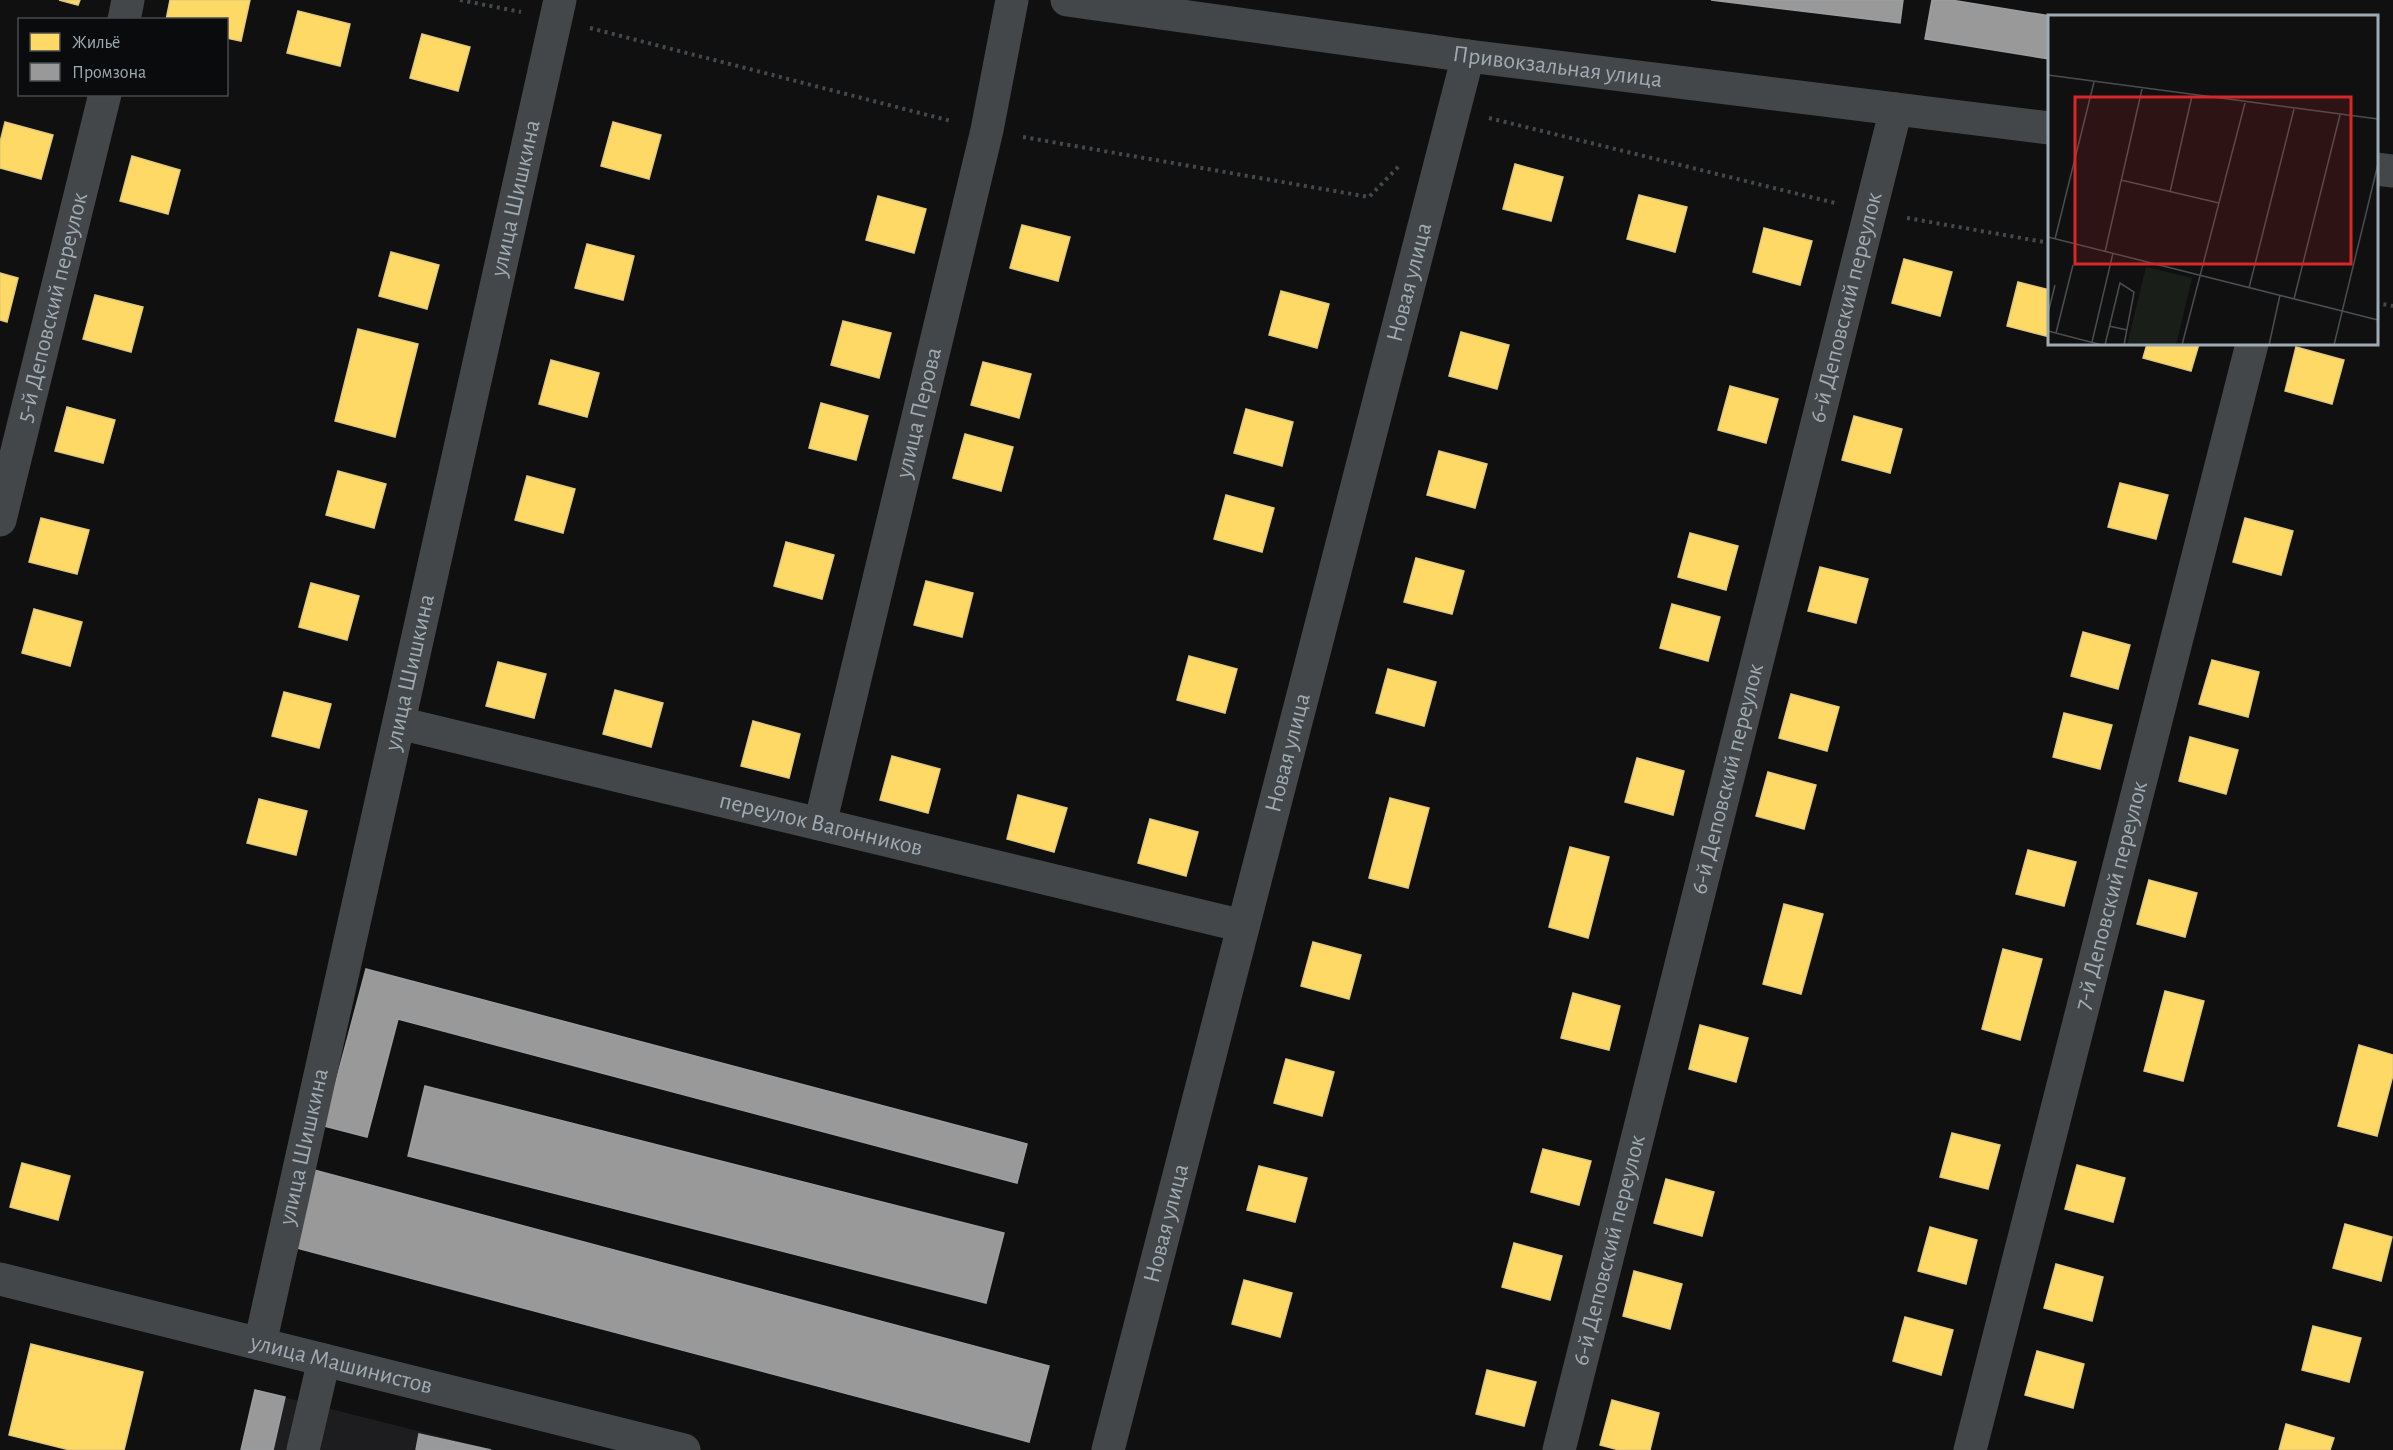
<svg xmlns="http://www.w3.org/2000/svg" width="2393" height="1450" viewBox="0 0 2393 1450" font-family="'Alegreya Sans',sans-serif">
<style>
.built{fill:#1d1d1f}
.homes{fill:#ffd966;stroke:#e2cb7d;stroke-width:1.5}
.industry{fill:#999;stroke:#9b9ea1;stroke-width:1.5}
.lines{fill:none;stroke-linecap:round;stroke-linejoin:round}
.path{stroke:#45494b;stroke-width:4;stroke-dasharray:3 4.5;stroke-linecap:butt}
.minor{stroke:#444749;stroke-width:33}
.labels{text-anchor:middle;dominant-baseline:central;stroke-width:6;stroke-linejoin:round;paint-order:stroke}
.street-label{font-size:24px;fill:#9fabb3;stroke:#0a0b0c}
.inset-road{fill:none;stroke:#494e51;stroke-width:1.5}
.view{fill:#d62828;fill-opacity:0.15;stroke:#d62828;stroke-width:3}
.inset-edge{fill:none;stroke:#9fabb3;stroke-width:3}
</style>
<rect width="100%" height="100%" fill="#101010"/>
<path class="built" d="M 255,1390 L 494,1450 L 241,1450 Z"/>
<g class="homes">
<path d="M 59,0 L 80,0 L 78,5 Z"/>
<path d="M 170,0 L 250,0 L 241,41 L 226,38 L 226,20 L 166,20 Z"/>
<path d="M 298,11 L 350,24 L 340,66 L 287,53 Z"/>
<path d="M 422,34 L 470,47 L 458,91 L 410,78 Z"/>
<path d="M 5,122 L 53,135 L 41,179 L 0,168 L 0,142 Z"/>
<path d="M 613,122 L 661,135 L 649,179 L 601,166 Z"/>
<path d="M 132,156 L 180,170 L 168,214 L 120,201 Z"/>
<path d="M 1515,164 L 1563,177 L 1551,221 L 1503,209 Z"/>
<path d="M 1639,195 L 1687,207 L 1675,252 L 1627,239 Z"/>
<path d="M 878,196 L 926,209 L 914,253 L 866,240 Z"/>
<path d="M 1022,225 L 1070,237 L 1058,281 L 1010,268 Z"/>
<path d="M 1764,228 L 1812,241 L 1800,285 L 1753,272 Z"/>
<path d="M 587,244 L 634,256 L 623,300 L 575,288 Z"/>
<path d="M 391,252 L 439,265 L 427,309 L 379,296 Z"/>
<path d="M 1904,259 L 1952,272 L 1940,316 L 1892,303 Z"/>
<path d="M 0,273 L 18,278 L 7,322 L 0,320 Z"/>
<path d="M 2018,282 L 2050,290 L 2050,337 L 2007,326 Z"/>
<path d="M 1281,291 L 1329,304 L 1317,348 L 1269,335 Z"/>
<path d="M 95,295 L 143,307 L 131,352 L 83,339 Z"/>
<path d="M 843,321 L 891,333 L 879,378 L 831,365 Z"/>
<path d="M 358,329 L 418,344 L 395,437 L 335,421 Z"/>
<path d="M 1461,332 L 1509,345 L 1497,389 L 1449,376 Z"/>
<path d="M 2147,344 L 2199,344 L 2191,371 L 2143,358 Z"/>
<path d="M 2296,347 L 2344,360 L 2332,404 L 2285,391 Z"/>
<path d="M 551,360 L 599,373 L 587,417 L 539,404 Z"/>
<path d="M 983,362 L 1031,374 L 1019,418 L 971,405 Z"/>
<path d="M 1730,386 L 1778,399 L 1766,443 L 1718,430 Z"/>
<path d="M 821,403 L 868,416 L 856,460 L 809,448 Z"/>
<path d="M 67,407 L 115,420 L 103,463 L 55,451 Z"/>
<path d="M 1246,409 L 1293,422 L 1282,466 L 1234,453 Z"/>
<path d="M 1854,416 L 1902,429 L 1890,473 L 1842,460 Z"/>
<path d="M 965,434 L 1013,447 L 1001,491 L 953,478 Z"/>
<path d="M 1439,451 L 1487,464 L 1475,508 L 1427,495 Z"/>
<path d="M 338,471 L 386,484 L 374,528 L 326,515 Z"/>
<path d="M 527,476 L 575,489 L 563,533 L 515,520 Z"/>
<path d="M 2120,483 L 2168,495 L 2156,539 L 2108,527 Z"/>
<path d="M 1226,495 L 1274,508 L 1262,552 L 1214,539 Z"/>
<path d="M 41,518 L 89,530 L 77,574 L 29,562 Z"/>
<path d="M 2245,518 L 2293,531 L 2281,575 L 2233,562 Z"/>
<path d="M 1690,533 L 1738,546 L 1726,590 L 1678,577 Z"/>
<path d="M 786,542 L 834,555 L 822,599 L 774,586 Z"/>
<path d="M 1416,558 L 1464,571 L 1452,614 L 1404,602 Z"/>
<path d="M 1820,567 L 1868,579 L 1856,623 L 1808,611 Z"/>
<path d="M 926,581 L 973,593 L 962,637 L 914,625 Z"/>
<path d="M 311,583 L 359,596 L 347,640 L 299,627 Z"/>
<path d="M 1672,604 L 1720,617 L 1708,661 L 1660,648 Z"/>
<path d="M 34,609 L 82,622 L 70,666 L 22,653 Z"/>
<path d="M 2083,632 L 2130,645 L 2118,689 L 2071,676 Z"/>
<path d="M 1189,656 L 1237,669 L 1225,713 L 1177,700 Z"/>
<path d="M 2212,660 L 2259,672 L 2248,717 L 2199,704 Z"/>
<path d="M 498,662 L 546,674 L 534,718 L 486,706 Z"/>
<path d="M 1388,669 L 1436,682 L 1424,726 L 1376,713 Z"/>
<path d="M 615,690 L 663,703 L 651,747 L 603,734 Z"/>
<path d="M 284,692 L 331,704 L 319,748 L 272,736 Z"/>
<path d="M 1791,694 L 1839,707 L 1827,751 L 1779,738 Z"/>
<path d="M 2064,713 L 2112,725 L 2100,769 L 2053,757 Z"/>
<path d="M 753,721 L 800,734 L 789,778 L 741,766 Z"/>
<path d="M 2190,737 L 2238,750 L 2226,794 L 2179,781 Z"/>
<path d="M 892,756 L 940,769 L 928,813 L 880,800 Z"/>
<path d="M 1637,758 L 1684,771 L 1673,815 L 1625,802 Z"/>
<path d="M 1768,772 L 1816,785 L 1804,829 L 1756,816 Z"/>
<path d="M 1018,795 L 1067,808 L 1054,852 L 1007,839 Z"/>
<path d="M 1390,798 L 1429,808 L 1408,888 L 1369,878 Z"/>
<path d="M 259,799 L 307,811 L 296,855 L 247,843 Z"/>
<path d="M 1150,819 L 1198,832 L 1186,876 L 1138,863 Z"/>
<path d="M 1570,847 L 1609,857 L 1588,938 L 1549,927 Z"/>
<path d="M 2028,850 L 2076,862 L 2064,906 L 2016,894 Z"/>
<path d="M 2149,880 L 2197,893 L 2185,937 L 2137,924 Z"/>
<path d="M 1784,904 L 1823,914 L 1801,994 L 1763,984 Z"/>
<path d="M 1313,942 L 1361,955 L 1349,999 L 1301,986 Z"/>
<path d="M 2003,949 L 2042,959 L 2020,1040 L 1982,1029 Z"/>
<path d="M 2165,991 L 2204,1001 L 2183,1081 L 2144,1071 Z"/>
<path d="M 1573,993 L 1620,1006 L 1609,1050 L 1561,1038 Z"/>
<path d="M 1700,1025 L 1748,1038 L 1736,1082 L 1689,1069 Z"/>
<path d="M 2359,1045 L 2393,1055 L 2393,1075 L 2377,1136 L 2338,1126 Z"/>
<path d="M 1286,1059 L 1334,1072 L 1322,1116 L 1274,1103 Z"/>
<path d="M 1952,1133 L 2000,1145 L 1988,1189 L 1940,1177 Z"/>
<path d="M 1543,1149 L 1591,1161 L 1579,1205 L 1531,1192 Z"/>
<path d="M 22,1163 L 70,1176 L 58,1220 L 10,1207 Z"/>
<path d="M 2077,1165 L 2125,1178 L 2113,1222 L 2065,1209 Z"/>
<path d="M 1259,1166 L 1307,1178 L 1295,1222 L 1247,1210 Z"/>
<path d="M 1666,1179 L 1714,1192 L 1702,1236 L 1654,1223 Z"/>
<path d="M 2345,1224 L 2392,1237 L 2381,1281 L 2333,1268 Z"/>
<path d="M 1930,1227 L 1977,1240 L 1966,1284 L 1918,1271 Z"/>
<path d="M 1514,1243 L 1562,1256 L 1550,1300 L 1502,1287 Z"/>
<path d="M 2056,1264 L 2103,1277 L 2092,1321 L 2044,1308 Z"/>
<path d="M 1634,1271 L 1682,1284 L 1670,1329 L 1623,1316 Z"/>
<path d="M 1244,1280 L 1292,1293 L 1280,1337 L 1232,1324 Z"/>
<path d="M 1905,1317 L 1953,1330 L 1941,1375 L 1893,1361 Z"/>
<path d="M 2313,1326 L 2361,1338 L 2349,1382 L 2302,1370 Z"/>
<path d="M 31,1344 L 143,1372 L 124,1450 L 70,1450 L 9,1435 Z"/>
<path d="M 2037,1351 L 2084,1364 L 2073,1408 L 2025,1395 Z"/>
<path d="M 1487,1370 L 1536,1382 L 1524,1426 L 1476,1414 Z"/>
<path d="M 1612,1400 L 1659,1413 L 1650,1450 L 1619,1450 L 1600,1445 Z"/>
<path d="M 2286,1424 L 2334,1438 L 2330,1450 L 2279,1450 Z"/>
</g>
<g class="industry">
<path d="M 1711,0 L 1903,0 L 1900,23 Z"/>
<path d="M 1932,0 L 1951,0 L 2050,16 L 2050,59 L 1925,39 Z"/>
<path d="M 366,969 L 1027,1144 L 1017,1183 L 398,1019 L 367,1137 L 324,1126 Z"/>
<path d="M 425,1086 L 1004,1233 L 986,1303 L 408,1156 Z"/>
<path d="M 314,1170 L 1049,1366 L 1029,1442 L 293,1247 Z"/>
<path d="M 255,1390 L 285,1397 L 273,1450 L 241,1450 Z"/>
<path d="M 419,1434 L 491,1450 L 416,1450 Z"/>
</g>
<g class="lines">
<g class="path">
<path d="M 460,0 L 521,12"/>
<path d="M 590,28 L 951,121"/>
<path d="M 1489,118 L 1835,203"/>
<path d="M 1023,137 L 1369,197 L 1401,164"/>
<path d="M 1907,218 L 2050,243"/>
<path d="M 2376,303 L 2393,306"/>
</g>
<g class="minor">
<path id="s1" d="M 1067,0 L 1468,56 L 2050,128"/>
<path d="M 124,20 L 128,0"/>
<path d="M 2376,169 L 2393,171"/>
<path id="s2" d="M 0,520 L 105,94"/>
<path id="s3" d="M 399,723 L 1243,926"/>
<path id="s4" d="M 820,824 L 987,130 L 1012,0"/>
<path id="s5" d="M 0,1279 L 684,1450"/>
<path id="s6" d="M 260,1344 L 560,0"/>
<path d="M 303,1450 L 324,1360"/>
<path id="s7" d="M 1108,1450 L 1468,56"/>
<path id="s8" d="M 1559,1450 L 1896,109"/>
<path id="s9" d="M 1970,1450 L 2252,344"/>
</g>
</g>
<g class="labels">
<g class="street-label">
<text stroke="none"><textPath href="#s1" startOffset="495">Привокзальная улица</textPath></text>
<text stroke="none"><textPath href="#s6" startOffset="1174">улица Шишкина</textPath></text>
<text stroke="none"><textPath href="#s7" startOffset="1206">Новая улица</textPath></text>
<text stroke="none"><textPath href="#s2" startOffset="219">5-й Деповский переулок</textPath></text>
<text stroke="none"><textPath href="#s8" startOffset="1178">6-й Деповский переулок</textPath></text>
<text stroke="none"><textPath href="#s4" startOffset="423">улица Перова</textPath></text>
<text stroke="none"><textPath href="#s6" startOffset="688">улица Шишкина</textPath></text>
<text stroke="none"><textPath href="#s7" startOffset="720">Новая улица</textPath></text>
<text stroke="none"><textPath href="#s8" startOffset="692">6-й Деповский переулок</textPath></text>
<text stroke="none"><textPath href="#s3" startOffset="434">переулок Вагонников</textPath></text>
<text stroke="none"><textPath href="#s9" startOffset="572">7-й Деповский переулок</textPath></text>
<text stroke="none"><textPath href="#s6" startOffset="202">улица Шишкина</textPath></text>
<text stroke="none"><textPath href="#s7" startOffset="234">Новая улица</textPath></text>
<text stroke="none"><textPath href="#s8" startOffset="206">6-й Деповский переулок</textPath></text>
<text stroke="none"><textPath href="#s5" startOffset="352">улица Машинистов</textPath></text>
</g>
</g>
<g transform="translate(2048 15)">
<rect width="330" height="330" fill="#101010"/>
<path d="M 98,252 L 144,263 L 128,330 L 79,330 Z" fill="#191f18"/>
<path class="inset-road" d="M 0,60 L 330,104M 73,165 L 171,188M 122,177 L 144,81M 0,222 L 330,305M 7,224 L 46,67M 57,237 L 94,74M 201,273 L 246,94M 246,284 L 292,100M 0,298 L 7,270M 61,311 L 79,315M 0,316 L 54,330M 8,318 L 25,250M 44,327 L 65,238M 57,330 L 72,268 L 86,277 L 76,330M 134,330 L 197,88M 221,330 L 232,280M 286,330 L 330,149"/>
<path class="view" d="M 27,82 L 303,82 L 303,249 L 27,249 Z"/>
<rect width="330" height="330" class="inset-edge"/>
</g>
<rect x="18" y="18" width="210" height="78" fill="#0a0b0c" stroke="#464b4f" stroke-width="1.5"/>
<rect x="30" y="33" width="30" height="18" fill="#ffd966" stroke="#464b4f" stroke-width="1.5"/>
<text x="72" y="48" font-size="18" fill="#9fabb3">Жильё</text>
<rect x="30" y="63" width="30" height="18" fill="#999999" stroke="#464b4f" stroke-width="1.5"/>
<text x="72" y="78" font-size="18" fill="#9fabb3">Промзона</text>
</svg>
